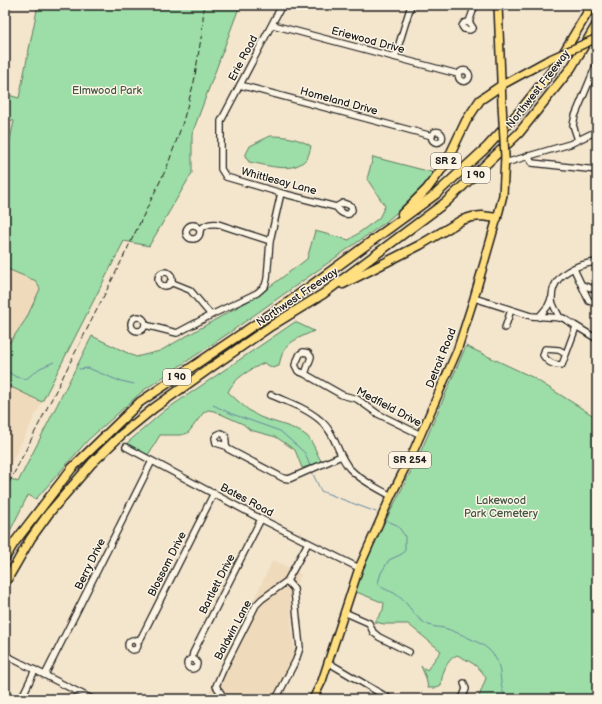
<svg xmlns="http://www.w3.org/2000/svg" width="602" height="704" viewBox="0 0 602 704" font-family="'Balsamiq Sans',sans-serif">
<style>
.built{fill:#efdabc}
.green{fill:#9ddda7;stroke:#5c7c62}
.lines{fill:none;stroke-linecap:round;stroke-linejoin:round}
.stream{stroke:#658a9f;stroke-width:1}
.minor-casing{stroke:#1c1c1c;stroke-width:8}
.major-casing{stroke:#1c1c1c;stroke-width:10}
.highway-casing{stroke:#1c1c1c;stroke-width:11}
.minor{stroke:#fcf5e5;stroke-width:5.5}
.major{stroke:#ffdf80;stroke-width:7}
.highway{stroke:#ffdf80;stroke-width:8}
.rail{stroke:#1c1c1c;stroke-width:1;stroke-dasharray:6 3;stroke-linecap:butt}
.major-bridge-casing{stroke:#1c1c1c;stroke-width:10;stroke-linecap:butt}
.major-bridge{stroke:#ffdf80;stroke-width:7}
.labels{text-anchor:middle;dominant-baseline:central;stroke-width:3;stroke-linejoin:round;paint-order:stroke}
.shield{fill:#fcf5e5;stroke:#5f5d58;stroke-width:1}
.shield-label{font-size:10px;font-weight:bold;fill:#1c1c1c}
.street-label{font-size:11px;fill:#1c1c1c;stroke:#fcf5e5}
.park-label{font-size:11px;fill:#435646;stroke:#fcf5e5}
</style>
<rect width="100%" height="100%" fill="#f4e5cd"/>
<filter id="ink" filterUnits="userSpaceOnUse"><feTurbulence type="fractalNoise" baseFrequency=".025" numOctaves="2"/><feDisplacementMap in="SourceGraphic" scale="8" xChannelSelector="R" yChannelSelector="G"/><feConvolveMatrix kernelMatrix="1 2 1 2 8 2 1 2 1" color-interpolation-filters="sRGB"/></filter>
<g filter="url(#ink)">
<g class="built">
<path d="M 5,268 L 36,282 L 40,289 L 26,319 L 10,343 L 5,343 Z"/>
<path d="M 5,384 L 42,402 L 5,475 Z"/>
<path d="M 273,560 L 301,574 L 290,596 L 294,656 L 272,699 L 206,699 Z"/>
</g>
<g class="green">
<path d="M 38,5 L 240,5 L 192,134 L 192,173 L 149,246 L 124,241 L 42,402 L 5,384 L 5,343 L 10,342 L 26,319 L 40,289 L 36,281 L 5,268 L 5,164 L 14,121 L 5,119 L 5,94 L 19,98 Z"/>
<path d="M 270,136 C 285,136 298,138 311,146 C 310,150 309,155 307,158 C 294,175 267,165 249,162 L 245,156 L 250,146 Z"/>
<path d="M 373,157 L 435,173 L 415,196 L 386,222 L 226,335 L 144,390 L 88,440 L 36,499 L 28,495 L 5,541 L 5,476 L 18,482 L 92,336 L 136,357 L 160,351 L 252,299 L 272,285 L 307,259 L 315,231 L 349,240 L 379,218 L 385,206 L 367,179 Z"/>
<path d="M 295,322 L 314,331 C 295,340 283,342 279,366 L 273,368 L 264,363 C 250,370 235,377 228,392 C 238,401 248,411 260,417 C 275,423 294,426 307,436 C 313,442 317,454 321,461 L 320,463 L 302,468 L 295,450 L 276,437 L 250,430 L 243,424 L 214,411 L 208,410 L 204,412 L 188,433 L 181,435 L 160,435 L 148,455 L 126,444 L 164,411 Z"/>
<path d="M 466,346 L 532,377 L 597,418 L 597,699 L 478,699 L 486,678 C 480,666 469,661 457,655 C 446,660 442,674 441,685 L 435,688 L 428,688 L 426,678 L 421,666 L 427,670 L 441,651 L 408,624 L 384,624 L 375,622 L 383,610 L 384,603 L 354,591 L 384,518 L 386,520 L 413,467 L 415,465 Z"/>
</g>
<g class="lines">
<g class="stream">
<path d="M 79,369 L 88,368 L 117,380 L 134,384"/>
<path d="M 5,370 L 16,377 L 26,379 L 40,368 L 54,362"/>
<path d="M 213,405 L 232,414 L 280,431 L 305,453 L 310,466"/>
<path d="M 312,472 L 321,491 L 344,500 L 376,512"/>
<path d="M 385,520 L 397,525 L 405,536 L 405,550 L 402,554 L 389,560 L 381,573 L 378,583 C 383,591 392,590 398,596 C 410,604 415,620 429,625 C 433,627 439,627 444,628 C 452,630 482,643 488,649 C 507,666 495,683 507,699"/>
</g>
<g class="minor-casing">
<g id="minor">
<path d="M 282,5 L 221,121 L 221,169 L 226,177 L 281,193 L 336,207 C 340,212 343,215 349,214 L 352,210 L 351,206 L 343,203 L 336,207"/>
<path d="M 469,22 L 473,28 L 470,30 L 464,29 L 462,26 L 464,23 Z"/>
<path d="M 469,22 L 475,5"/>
<path d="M 273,25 L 458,74"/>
<path d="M 395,57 L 411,5"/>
<circle cx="464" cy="76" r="5.5"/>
<path d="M 240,85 L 432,136"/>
<circle cx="437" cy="137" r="5.5"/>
<path d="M 578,140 L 573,125 L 575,116 L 597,63"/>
<path d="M 528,156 L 532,163 L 597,170"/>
<path d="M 505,163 L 570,144 L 597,131"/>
<circle cx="193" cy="232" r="7"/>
<path d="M 200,230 C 205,224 211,223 218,224 L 270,241"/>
<path d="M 574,269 L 589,301 L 597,303"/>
<circle cx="165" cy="279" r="7"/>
<path d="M 170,282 L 190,290 L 211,315"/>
<path d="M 582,285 L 597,290"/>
<path d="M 474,298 L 531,316 L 563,318 L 597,339"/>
<path d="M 539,317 L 548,306 L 551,299"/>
<circle cx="138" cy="324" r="7"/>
<path d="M 560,318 C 558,313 551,304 552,298 C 552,274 577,264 597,262"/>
<path d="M 145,325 L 177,333 L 211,315 L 257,293 L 265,286 L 267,279 L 270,241 L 281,193"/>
<path d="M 505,328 L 511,310"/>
<path d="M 566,354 L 562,365 C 553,365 548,363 543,355 L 545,349 L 559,350 L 566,354 L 576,327"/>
<path d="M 305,374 L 298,371 L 295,365 L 300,354 L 303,352 L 308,353 L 311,357 L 305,374 L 342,395 L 357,399 L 378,414 L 421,435"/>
<path d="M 271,395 C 288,402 306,408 320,420 C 336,433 337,455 350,469 C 361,481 378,488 391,496"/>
<path d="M 226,446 L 216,443 L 215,438 L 217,435 L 221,433 L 225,435 L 226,442 L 226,446 L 228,449 L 283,478 L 289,479 L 341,456"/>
<path d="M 126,447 L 261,519 L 359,568"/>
<path d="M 344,612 L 369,623 L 373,632 L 379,637 L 409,652"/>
<circle cx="133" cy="645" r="5"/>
<path d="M 137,642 L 141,638 L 214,493"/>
<path d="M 5,655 L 92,699"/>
<circle cx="192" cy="664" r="5"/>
<path d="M 192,659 L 193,653 L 261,519"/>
<path d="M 329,663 L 390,699"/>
<path d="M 45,675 L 152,461"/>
<path d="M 21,699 L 35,670"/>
<path d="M 225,699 L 216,686 L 223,670 L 256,605 L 262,599 L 287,581 L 308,543"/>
<path d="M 276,699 L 296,660 L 300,648 L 294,589 L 287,581"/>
<path d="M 462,699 L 466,689 L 464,683"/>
</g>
</g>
<g class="major-casing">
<g id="major">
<path d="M 498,5 L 502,104"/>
<path d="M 502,85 L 548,60"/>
<path d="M 313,699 L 322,681 L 359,568 L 391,496 L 413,452 L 457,351 L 474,298 L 499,211 L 503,195 L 505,157"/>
</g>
</g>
<g class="highway-casing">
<g id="highway">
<path d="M 402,214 L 427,189 L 446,163 L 466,121 L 480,100 L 502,85"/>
<path d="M 343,284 L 420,245 L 462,220 L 472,217 L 482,216 L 497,218"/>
<path d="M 5,558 L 14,543 L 72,468 L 140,402 L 290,301 L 436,194 L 487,147 L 520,111 L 555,67 L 592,5"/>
<path d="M 5,583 L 31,538 L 49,513 L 92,463 L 122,434 L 154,408 L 213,366 L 271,326 L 323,294 L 446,202 L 519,133 L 571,68 L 597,24"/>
</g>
</g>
<use href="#minor" class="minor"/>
<use href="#major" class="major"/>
<use href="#highway" class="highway"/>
<path class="rail" d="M 5,491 L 117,270 L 167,167 L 182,125 L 194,82 L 202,32 L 204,5"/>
<g class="major-bridge-casing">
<g id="major-bridge">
<path d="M 548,60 L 595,39"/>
<path d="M 502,104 L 505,157"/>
</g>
</g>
<use href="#major-bridge" class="major-bridge"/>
</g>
</g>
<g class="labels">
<g class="shield">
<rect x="431" y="153" width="30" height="16" rx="3"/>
<rect x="462" y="167" width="28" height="16" rx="3"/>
<rect x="163" y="369" width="28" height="16" rx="3"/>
<rect x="389" y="452" width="42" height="16" rx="3"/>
</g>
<g class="shield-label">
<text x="446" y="161">SR 2</text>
<text x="476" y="175">I 90</text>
<text x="177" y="377">I 90</text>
<text x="410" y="460">SR 254</text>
</g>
<g class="street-label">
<text transform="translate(368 40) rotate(15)">Eriewood Drive</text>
<text transform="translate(243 58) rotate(-62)">Erie Road</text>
<text transform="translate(538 89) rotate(-52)">Northwest Freeway</text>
<text transform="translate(339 101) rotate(15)">Homeland Drive</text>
<text transform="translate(279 181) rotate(15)">Whittlesay Lane</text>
<text transform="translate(297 297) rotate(-34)">Northwest Freeway</text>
<text transform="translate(441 358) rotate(-68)">Detroit Road</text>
<text transform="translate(389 407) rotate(28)">Medfield Drive</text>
<text transform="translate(247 500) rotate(28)">Bates Road</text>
<text transform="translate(90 564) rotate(-64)">Berry Drive</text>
<text transform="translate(167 564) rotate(-63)">Blossom Drive</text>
<text transform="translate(217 584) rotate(-63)">Bartlett Drive</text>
<text transform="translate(233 630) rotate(-62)">Baldwin Lane</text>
</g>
<g class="park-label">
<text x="107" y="90">Elmwood Park</text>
<text x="501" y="500">Lakewood<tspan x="501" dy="13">Park Cemetery</tspan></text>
</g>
</g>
<rect width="602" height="704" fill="none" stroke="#fcf5e5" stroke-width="20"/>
<rect x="10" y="10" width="582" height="684" fill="none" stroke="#1c1c1c" stroke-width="1.5" filter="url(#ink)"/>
</svg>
